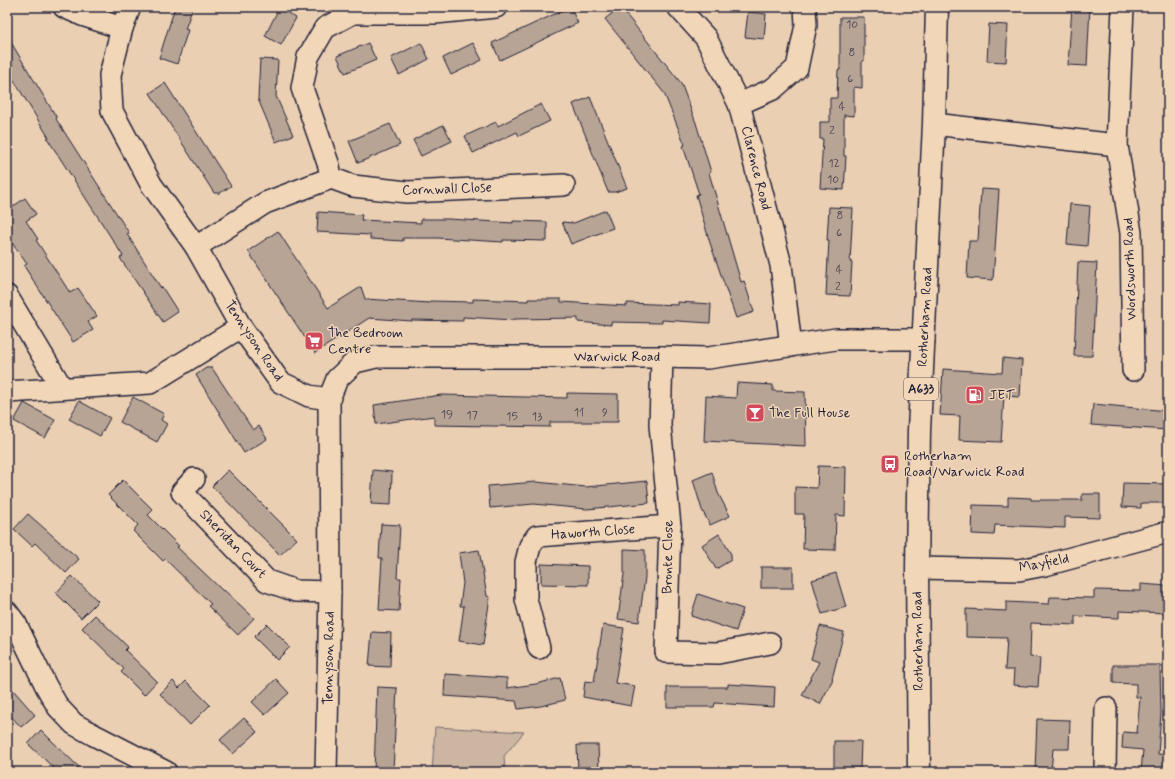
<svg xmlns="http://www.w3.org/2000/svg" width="1175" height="779" viewBox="0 0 1175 779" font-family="Mynerve,sans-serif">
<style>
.green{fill:#ccb5a1;stroke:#776c6e}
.building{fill:#b7a495;stroke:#22223b}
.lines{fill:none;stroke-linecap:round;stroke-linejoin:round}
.minor-casing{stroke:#22223b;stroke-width:24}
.major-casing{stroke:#22223b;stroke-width:25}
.minor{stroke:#f2d6b8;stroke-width:21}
.major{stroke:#f2d6b8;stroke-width:22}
.labels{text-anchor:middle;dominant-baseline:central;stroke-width:3;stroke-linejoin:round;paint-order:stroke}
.number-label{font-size:12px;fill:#474252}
.shield{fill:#f2d6b8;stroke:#605860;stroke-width:1}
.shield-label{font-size:13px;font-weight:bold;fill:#22223b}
.street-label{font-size:14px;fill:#22223b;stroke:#f2d6b8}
.poi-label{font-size:14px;fill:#22223b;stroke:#f2d6b8;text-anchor:start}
</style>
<rect width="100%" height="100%" fill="#eacfb3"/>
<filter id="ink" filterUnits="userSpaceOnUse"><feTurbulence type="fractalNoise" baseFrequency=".025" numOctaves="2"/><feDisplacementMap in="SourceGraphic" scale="8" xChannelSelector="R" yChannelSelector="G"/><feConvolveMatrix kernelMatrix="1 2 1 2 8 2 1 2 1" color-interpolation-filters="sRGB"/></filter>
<g filter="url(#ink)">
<path class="green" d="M 435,727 L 524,732 L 504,756 L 505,772 L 432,772 Z"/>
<g class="building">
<path d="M 175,7 L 193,7 L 185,29 L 188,30 L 177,64 L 159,58 Z"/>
<path d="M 570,7 L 578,23 L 500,60 L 492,43 Z"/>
<path d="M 620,7 L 681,83 L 696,123 L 711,172 L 709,173 L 741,282 L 744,281 L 754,312 L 736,318 L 710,243 L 696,195 L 699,194 L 683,146 L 685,145 L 664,93 L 605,19 Z"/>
<path d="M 1072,7 L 1090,7 L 1087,66 L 1068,65 Z"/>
<path d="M 279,8 L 296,18 L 281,45 L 265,36 Z"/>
<path d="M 748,12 L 766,14 L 764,39 L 745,37 Z"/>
<path d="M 840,17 L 864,17 L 864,61 L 862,61 L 862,88 L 854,87 L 854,116 L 844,115 L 844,156 L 846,156 L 844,190 L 820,188 L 823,139 L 820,139 L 820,122 L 830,122 L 830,98 L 837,98 L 838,70 L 840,70 Z"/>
<path d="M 989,24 L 1008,25 L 1006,62 L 987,61 Z"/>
<path d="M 7,36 L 57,118 L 56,119 L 129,233 L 127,234 L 161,288 L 162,287 L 178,312 L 163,322 L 120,258 L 123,256 L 47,138 L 49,138 L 7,69 Z"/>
<path d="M 368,43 L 376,60 L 345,73 L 337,56 Z"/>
<path d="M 421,43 L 429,59 L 399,75 L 391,58 Z"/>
<path d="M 473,43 L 482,60 L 451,75 L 443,58 Z"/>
<path d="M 260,59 L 278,60 L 276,96 L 293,135 L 276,142 L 258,99 Z"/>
<path d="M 165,83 L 231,186 L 220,193 L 214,193 L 150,93 Z"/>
<path d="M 590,97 L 627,188 L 615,192 L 608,192 L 573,104 Z"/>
<path d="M 541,104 L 550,121 L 519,136 L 517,132 L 473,153 L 465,136 L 496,122 L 498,126 Z"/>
<path d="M 390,124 L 400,145 L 358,163 L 349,141 Z"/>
<path d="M 443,125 L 452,141 L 421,156 L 413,140 Z"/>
<path d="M 981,189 L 999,190 L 993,280 L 967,278 L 969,241 L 978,241 Z"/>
<path d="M 25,198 L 36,214 L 26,221 L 38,239 L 36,240 L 70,293 L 78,288 L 97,316 L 88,322 L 93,330 L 73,342 L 24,266 L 27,264 L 7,236 L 7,211 Z"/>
<path d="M 1070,204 L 1090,206 L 1087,246 L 1067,244 Z"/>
<path d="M 829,207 L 853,208 L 850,262 L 852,262 L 850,296 L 826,295 L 829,240 L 827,240 Z"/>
<path d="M 606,210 L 613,228 L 571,244 L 562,222 L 574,223 Z"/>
<path d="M 318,212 L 362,215 L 361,220 L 421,223 L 421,219 L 449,219 L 513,223 L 513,221 L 547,222 L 547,241 L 503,240 L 503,242 L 437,238 L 403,238 L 403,241 L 370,239 L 370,235 L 317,232 Z"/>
<path d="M 278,231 L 328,308 L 361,287 L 365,299 L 430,303 L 430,301 L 473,302 L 473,299 L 528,301 L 528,299 L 561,299 L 561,302 L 627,306 L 627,303 L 678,305 L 678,302 L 711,304 L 710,323 L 662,320 L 662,323 L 611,322 L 611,325 L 578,322 L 578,318 L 514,319 L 514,320 L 463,317 L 463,321 L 412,320 L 412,321 L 369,318 L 315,353 L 248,251 Z"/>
<path d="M 1078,262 L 1097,263 L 1092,356 L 1074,356 Z"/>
<path d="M 1003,358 L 1022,360 L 1020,397 L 1004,396 L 1001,442 L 959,440 L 960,416 L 940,415 L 943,369 L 1002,373 Z"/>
<path d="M 206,368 L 212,368 L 253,430 L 259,426 L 267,439 L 244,453 L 196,375 Z"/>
<path d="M 737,383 L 773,385 L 773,391 L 805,392 L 806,446 L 704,441 L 706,396 L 736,398 Z"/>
<path d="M 567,393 L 618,394 L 618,422 L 550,422 L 550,427 L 434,425 L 434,416 L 376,424 L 374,405 L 441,395 L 567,398 Z"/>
<path d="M 133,397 L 164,414 L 161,420 L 167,424 L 157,442 L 120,422 Z"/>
<path d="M 79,401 L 110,418 L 100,436 L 69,419 Z"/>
<path d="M 24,403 L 55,420 L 45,438 L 14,421 Z"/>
<path d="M 1093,404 L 1168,411 L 1168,430 L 1091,425 Z"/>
<path d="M 818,466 L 846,467 L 845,516 L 836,515 L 835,550 L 803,549 L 804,514 L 795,514 L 795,487 L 817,488 Z"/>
<path d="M 228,470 L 297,539 L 280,555 L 212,486 Z"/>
<path d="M 373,470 L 392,472 L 391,505 L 371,504 Z"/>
<path d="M 712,472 L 718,493 L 730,516 L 710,525 L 702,510 L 693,480 Z"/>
<path d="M 123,480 L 153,510 L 148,515 L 179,546 L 177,547 L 223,591 L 224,590 L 254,618 L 238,635 L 208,606 L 211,604 L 165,559 L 163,561 L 133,531 L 138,525 L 108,495 Z"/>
<path d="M 647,481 L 649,503 L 587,509 L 534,504 L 490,508 L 488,486 L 536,482 L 586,487 Z"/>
<path d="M 1123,483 L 1168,484 L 1168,503 L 1141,503 L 1141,508 L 1122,507 Z"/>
<path d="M 1082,494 L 1100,494 L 1100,518 L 1065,517 L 1065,528 L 995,525 L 994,535 L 972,534 L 973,505 L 1008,506 L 1008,497 L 1031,498 L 1031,500 L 1082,500 Z"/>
<path d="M 28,514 L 79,559 L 66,573 L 35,543 L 32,546 L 14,529 Z"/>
<path d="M 381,524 L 400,525 L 397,578 L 401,578 L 399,611 L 379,610 L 382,558 L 379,558 Z"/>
<path d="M 719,534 L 731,554 L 731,560 L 716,569 L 702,545 Z"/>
<path d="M 624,549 L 645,550 L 645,577 L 639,622 L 618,619 L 624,574 Z"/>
<path d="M 479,550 L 487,596 L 490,597 L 483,645 L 459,641 L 464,606 L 460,606 L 463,583 L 459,553 Z"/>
<path d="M 541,564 L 588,566 L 588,585 L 541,584 Z"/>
<rect x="761" y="567" width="32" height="21"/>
<path d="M 836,573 L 846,607 L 822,614 L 812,580 Z"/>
<path d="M 72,576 L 98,601 L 81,618 L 56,593 Z"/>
<path d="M 1141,584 L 1167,586 L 1166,613 L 1119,611 L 1119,618 L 1075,616 L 1075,625 L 1031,623 L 1030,657 L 1040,658 L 1038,687 L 1013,685 L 1014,670 L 1005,670 L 1007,638 L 966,637 L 966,609 L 1006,611 L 1006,602 L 1049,604 L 1050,597 L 1094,598 L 1094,590 L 1141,591 Z"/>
<path d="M 698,594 L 743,609 L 736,631 L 691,616 Z"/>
<path d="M 95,615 L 128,647 L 125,650 L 157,681 L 144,695 L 121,672 L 124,669 L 82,628 Z"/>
<path d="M 267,624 L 290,647 L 277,660 L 254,637 Z"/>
<path d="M 603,625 L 624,628 L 615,683 L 635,686 L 631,706 L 583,697 L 585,681 L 594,682 Z"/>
<path d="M 820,626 L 844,632 L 832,679 L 833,679 L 820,704 L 802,695 L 819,662 L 811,659 Z"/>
<path d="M 372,632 L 391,633 L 390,667 L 369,666 Z"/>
<path d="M 1113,665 L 1160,665 L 1161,713 L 1158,754 L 1168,755 L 1168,772 L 1141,772 L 1143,750 L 1122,748 L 1123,732 L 1137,733 L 1140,697 L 1136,697 L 1136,684 L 1113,683 Z"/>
<path d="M 445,674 L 507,678 L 507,688 L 536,684 L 560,678 L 565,700 L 541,706 L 518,709 L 516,701 L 444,696 Z"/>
<path d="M 276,679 L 289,693 L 265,715 L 252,702 Z"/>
<path d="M 173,681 L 179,688 L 186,681 L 210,705 L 190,725 L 160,694 Z"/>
<path d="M 7,683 L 35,715 L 21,727 L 7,712 Z"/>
<path d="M 728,684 L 775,687 L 774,707 L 715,703 L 714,707 L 667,707 L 667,687 L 728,687 Z"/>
<path d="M 377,687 L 397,688 L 393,772 L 374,772 Z"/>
<path d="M 244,718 L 257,732 L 233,754 L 220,740 Z"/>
<path d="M 1037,719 L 1070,720 L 1069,749 L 1053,749 L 1051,772 L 1035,772 Z"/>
<path d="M 41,730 L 53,742 L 84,772 L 58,772 L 28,744 Z"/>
<path d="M 834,741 L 861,741 L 860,769 L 834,769 Z"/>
<path d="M 577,745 L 598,745 L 599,772 L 578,772 Z"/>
</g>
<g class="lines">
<g class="minor-casing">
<g id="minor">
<path d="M 64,7 L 82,15 L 122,28"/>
<path d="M 130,7 L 122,28 L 110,75 L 112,111 L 151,184 L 196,247 L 241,327 L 280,382 L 309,396 L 329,399 L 330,592 L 326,772"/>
<path d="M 678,7 L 706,38 L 739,104 L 781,265 L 791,346"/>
<path d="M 1123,7 L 1117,145 L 1131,233 L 1133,370"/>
<path d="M 739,104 L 773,89 L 797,68 L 806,25 L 805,7"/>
<path d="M 934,124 L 1117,145"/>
<path d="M 331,178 L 353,186 L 407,192 L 564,185"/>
<path d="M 196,247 L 265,203 L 331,178 L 329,166 L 302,88 L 308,57 L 325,28 L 353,13 L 435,13 L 496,7"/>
<path d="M 7,296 L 62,388"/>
<path d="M 662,357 L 660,425 L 670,526 L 666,652 L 718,653 L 770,643"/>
<path d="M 7,392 L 150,383 L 241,327"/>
<path d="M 329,399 L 337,379 L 355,362 L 376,357 L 662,357 L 708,358 L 836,339 L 924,339"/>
<path d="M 194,479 L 182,492 L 267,581 L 296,591 L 330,592"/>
<path d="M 917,568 L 1019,570 L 1045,565 L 1168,532"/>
<path d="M 7,612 L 16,624 L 46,686 L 58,707 L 74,724 L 94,735 L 166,772"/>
<path d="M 539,648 L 526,599 L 526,562 L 530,546 L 537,536 L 670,526"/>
<path d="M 1105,772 L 1106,708"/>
</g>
</g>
<g class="major-casing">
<path id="major" d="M 919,772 L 917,568 L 919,430 L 934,124 L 937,7"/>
</g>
<use href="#minor" class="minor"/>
<use href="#major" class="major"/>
</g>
</g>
<defs>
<g id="supermarket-square" transform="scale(1)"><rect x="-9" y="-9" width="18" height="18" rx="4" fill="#d1495b" stroke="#f2d6b8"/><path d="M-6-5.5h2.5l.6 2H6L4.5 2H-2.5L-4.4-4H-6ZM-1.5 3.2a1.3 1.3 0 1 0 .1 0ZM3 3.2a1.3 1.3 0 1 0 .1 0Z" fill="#fff"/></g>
<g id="fuel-square" transform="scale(1)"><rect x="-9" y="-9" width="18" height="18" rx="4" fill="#d1495b" stroke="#f2d6b8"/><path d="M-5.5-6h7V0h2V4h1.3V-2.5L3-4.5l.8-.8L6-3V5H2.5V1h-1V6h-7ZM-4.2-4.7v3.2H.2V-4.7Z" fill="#fff"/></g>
<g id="bar-square" transform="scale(1)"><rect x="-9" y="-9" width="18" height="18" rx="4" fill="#d1495b" stroke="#f2d6b8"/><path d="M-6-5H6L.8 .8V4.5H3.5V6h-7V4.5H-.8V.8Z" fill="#fff"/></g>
<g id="bus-square" transform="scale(1)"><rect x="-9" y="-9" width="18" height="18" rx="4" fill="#d1495b" stroke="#f2d6b8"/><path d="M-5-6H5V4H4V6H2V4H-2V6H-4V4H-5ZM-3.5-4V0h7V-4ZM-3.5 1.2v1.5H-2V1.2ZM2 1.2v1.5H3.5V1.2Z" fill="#fff"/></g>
</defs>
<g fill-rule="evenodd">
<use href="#supermarket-square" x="314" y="341"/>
<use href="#fuel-square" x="975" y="395"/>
<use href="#bar-square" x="755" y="413"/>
<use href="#bus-square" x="890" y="464"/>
</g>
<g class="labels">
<g class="number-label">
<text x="852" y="25">10</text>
<text x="852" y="53">8</text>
<text x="850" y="79">6</text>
<text x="842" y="107">4</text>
<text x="832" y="131">2</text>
<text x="834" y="164">12</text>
<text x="833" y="180">10</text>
<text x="840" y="216">8</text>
<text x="839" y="233">6</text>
<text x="839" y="270">4</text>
<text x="838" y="287">2</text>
<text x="579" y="413">11</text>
<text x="605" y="413">9</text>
<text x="447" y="415">19</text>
<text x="472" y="416">17</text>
<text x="512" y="417">15</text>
<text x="537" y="417">13</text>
</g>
<rect class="shield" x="904" y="378" width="34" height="22" rx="3"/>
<g class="shield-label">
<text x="921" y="389">A633</text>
</g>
<g class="street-label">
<text transform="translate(756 168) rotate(76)">Clarence Road</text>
<text transform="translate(447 189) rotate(-2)">Cornwall Close</text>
<text transform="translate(1130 269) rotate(-92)">Wordsworth Road</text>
<text transform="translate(925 317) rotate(-87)">Rotherham Road</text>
<text transform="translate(254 341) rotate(56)">Tennyson Road</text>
<text x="617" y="357">Warwick Road</text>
<text transform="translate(593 532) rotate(-4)">Haworth Close</text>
<text transform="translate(233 544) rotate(46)">Sheridan Court</text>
<text transform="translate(668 557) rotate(-89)">Bronte Close</text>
<text transform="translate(1044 563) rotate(-11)">Mayfield</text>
<text transform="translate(918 641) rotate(-91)">Rotherham Road</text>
<text transform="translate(329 658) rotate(-89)">Tennyson Road</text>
</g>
<g class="poi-label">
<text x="328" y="333">The Bedroom<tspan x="328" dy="16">Centre</tspan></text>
<text x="989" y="395">JET</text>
<text x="769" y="413">The Full House</text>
<text x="904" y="456">Rotherham<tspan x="904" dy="16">Road/Warwick Road</tspan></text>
</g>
</g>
<rect width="1175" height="779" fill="none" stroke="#f2d6b8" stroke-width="24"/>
<rect x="12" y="12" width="1151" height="755" fill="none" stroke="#22223b" stroke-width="1.5" filter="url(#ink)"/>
</svg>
